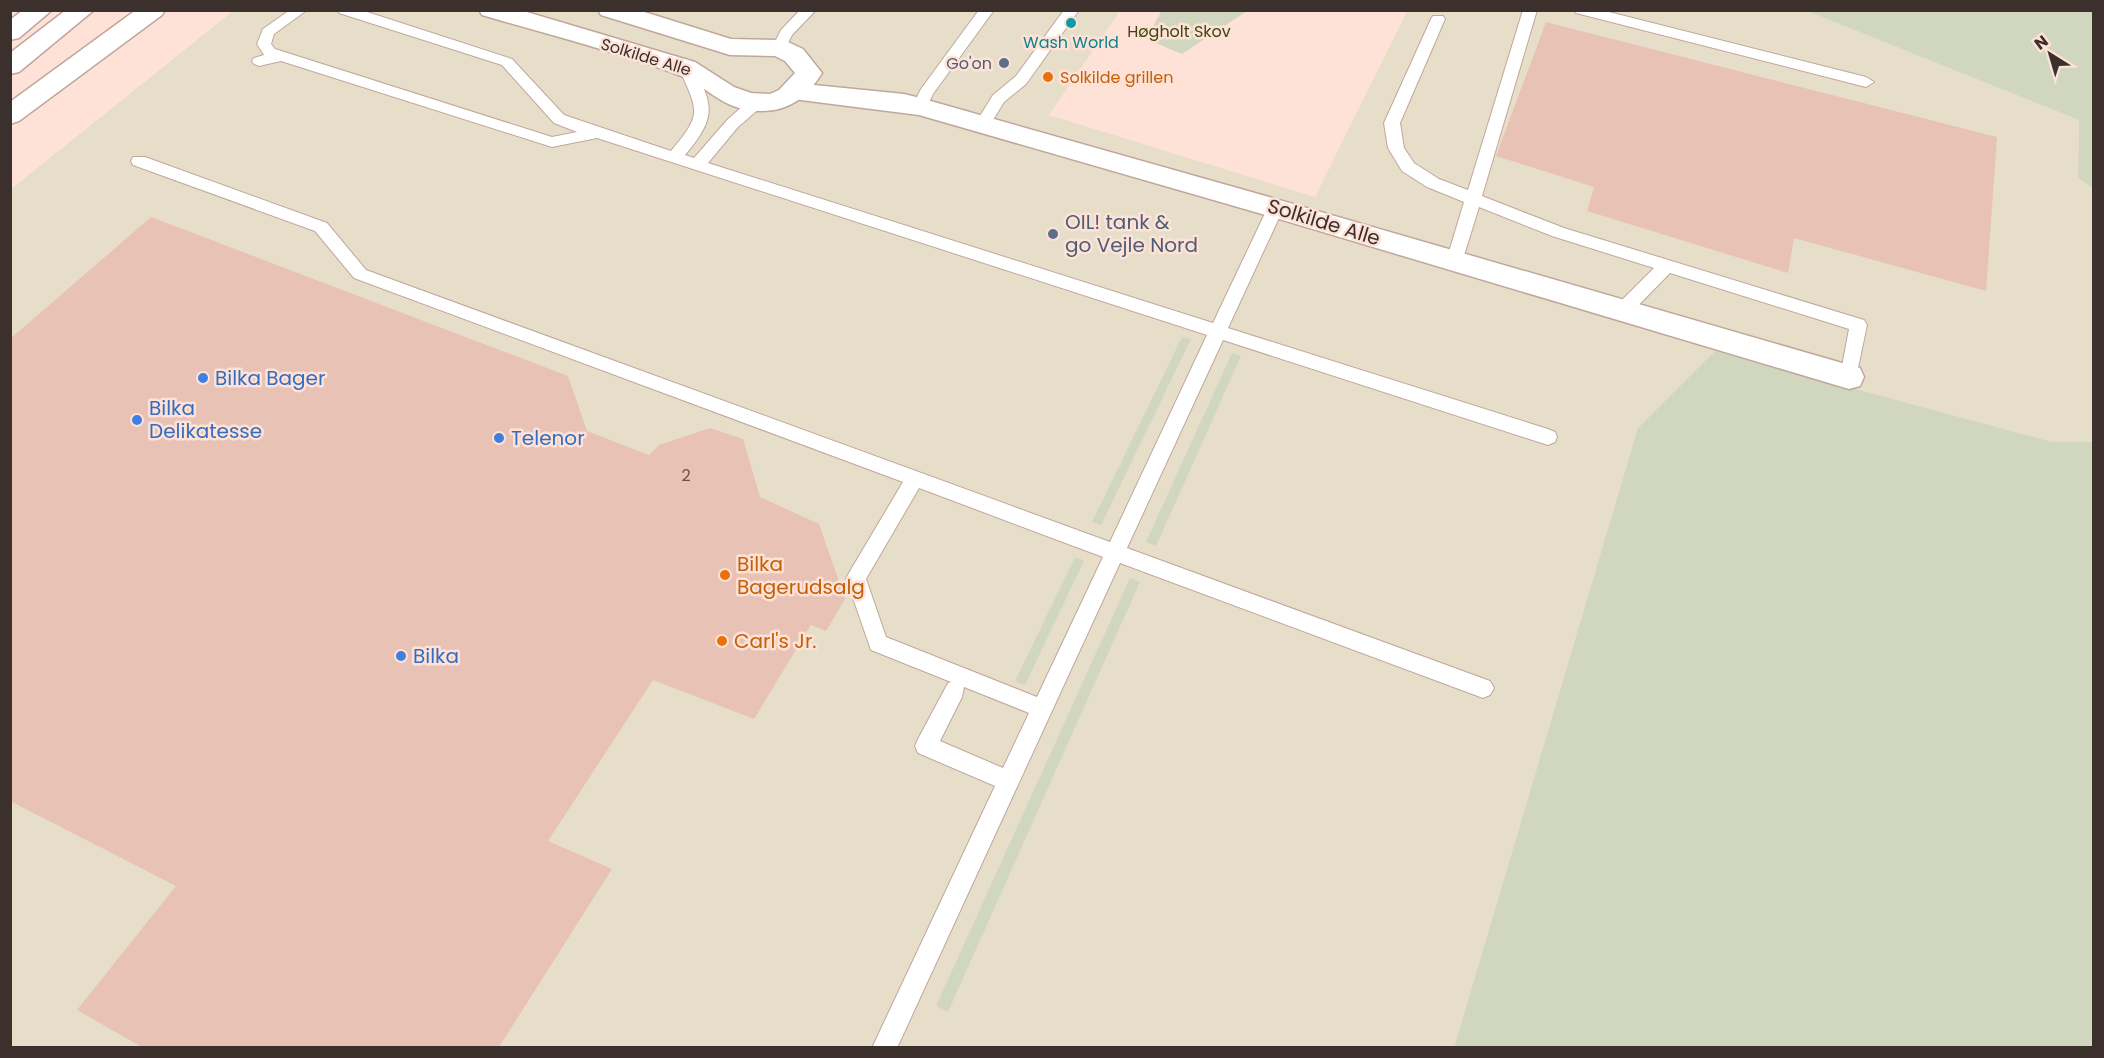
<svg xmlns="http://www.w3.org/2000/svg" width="2104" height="1058" viewBox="0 0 2104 1058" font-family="Poppins,sans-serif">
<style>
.commercial{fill:#e7dec9}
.green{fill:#d1d7bf}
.building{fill:#e8c2b4}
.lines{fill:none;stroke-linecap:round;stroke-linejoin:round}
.lane-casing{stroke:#c1a69c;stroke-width:2}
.street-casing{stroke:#c1a69c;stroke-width:3}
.secondary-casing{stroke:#c1a69c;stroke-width:3}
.lane{fill:#fff;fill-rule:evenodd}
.street{fill:#fff;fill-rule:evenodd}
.secondary{fill:#fff;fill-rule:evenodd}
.culture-dot{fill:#0f9aa8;stroke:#fee2d7;stroke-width:2}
.service-dot{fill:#5c6f8a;stroke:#fee2d7;stroke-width:2}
.food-dot{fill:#e8710a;stroke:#fee2d7;stroke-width:2}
.shop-dot{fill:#3f7fe0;stroke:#fee2d7;stroke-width:2}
.labels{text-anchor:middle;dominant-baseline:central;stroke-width:5;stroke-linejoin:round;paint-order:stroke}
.far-park-label{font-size:16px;fill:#3e470f;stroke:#fee2d7}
.far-culture-label{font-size:16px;fill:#0d838f;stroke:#fee2d7}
.far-street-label{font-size:16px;fill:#3b302c;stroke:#fee2d7}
.far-service-label{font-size:16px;fill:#4e5e75;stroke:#fee2d7;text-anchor:end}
.far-food-label{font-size:16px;fill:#c56008;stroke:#fee2d7;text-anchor:start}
.number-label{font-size:16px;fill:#66544e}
.service-label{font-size:20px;fill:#4e5e75;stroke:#fee2d7;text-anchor:start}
.street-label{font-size:20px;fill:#3b302c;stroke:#fee2d7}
.shop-label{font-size:20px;fill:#366cbe;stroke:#fee2d7;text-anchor:start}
.food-label{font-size:20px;fill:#c56008;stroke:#fee2d7;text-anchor:start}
</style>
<rect width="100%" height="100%" fill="#fee2d7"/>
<path class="commercial" d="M 233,11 L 1120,11 L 1049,115 L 1315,197 L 1407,11 L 1807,11 L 2079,120 L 2078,178 L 2094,188 L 2093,947 L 1800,1047 L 11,1048 L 11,189 Z"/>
<g class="green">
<path d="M 1162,10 L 1247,10 L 1247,11 L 1182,54 L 1146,39 Z"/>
<path d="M 1807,11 L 2093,11 L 2093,188 L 2078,178 L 2079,120 Z"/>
<path d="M 1182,337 L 1191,339 L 1101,525 L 1092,522 Z"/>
<path d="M 1715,351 L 2052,442 L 2093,442 L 2093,1047 L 1454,1048 L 1638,428 Z"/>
<path d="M 1232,353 L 1241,356 L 1156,546 L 1146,542 Z"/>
<path d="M 1075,557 L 1084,561 L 1025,685 L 1015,681 Z"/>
<path d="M 1130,578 L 1140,582 L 948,1012 L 936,1006 Z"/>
</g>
<g class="building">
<path d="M 1546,22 L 1997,137 L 1986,291 L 1794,238 L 1788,273 L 1587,211 L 1594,187 L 1496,156 Z"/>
<path d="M 151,217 L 568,376 L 587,431 L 649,455 L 659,445 L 710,428 L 743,439 L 760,497 L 819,524 L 845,599 L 826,631 L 811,625 L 754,719 L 653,680 L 548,841 L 612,869 L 499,1047 L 142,1047 L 77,1010 L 176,886 L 10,801 L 10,339 Z"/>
</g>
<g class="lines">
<g class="lane-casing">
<g id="lane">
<path d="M 290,10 L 307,10 L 274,34 L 271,44 L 275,49 L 552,137 L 577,132 L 554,123 L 502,65 L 339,13 L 337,10 L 361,10 L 512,59 L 564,115 L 671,151 C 703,113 698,112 679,68 L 686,63 L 691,65 C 716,105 715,120 685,155 L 694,158 L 728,119 L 751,99 L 761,99 L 764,103 L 761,107 L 738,127 L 708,163 L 1213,323 L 1268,207 L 1270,203 L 1282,203 L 1284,207 L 1228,328 L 1548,429 L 1555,432 L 1557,437 L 1555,442 L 1548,445 L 1223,340 L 1127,548 L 1490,681 L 1494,688 L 1490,695 L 1483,698 L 1120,563 L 897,1048 L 872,1048 L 995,786 L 918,753 L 915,746 L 918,739 L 948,683 L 951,682 L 871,650 L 846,578 L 903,482 L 354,278 L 315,231 L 133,165 L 131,161 L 133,157 L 145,157 L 327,223 L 366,270 L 1110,542 L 1207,335 L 597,138 L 552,147 L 281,61 L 259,66 L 254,64 L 252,61 L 254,58 L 264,55 L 257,44 L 263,29 ZM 919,488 L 1103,557 L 1037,697 L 886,637 L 866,579 ZM 964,687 L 1029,713 L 1003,768 L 940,741 L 962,697 Z"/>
<path d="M 800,10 L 816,10 L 792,35 L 784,51 L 774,51 L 772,48 L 781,30 Z"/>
<path d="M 979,10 L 994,10 L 933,94 L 925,111 L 915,111 L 912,107 L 921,89 Z"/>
<path d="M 1064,10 L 1079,10 L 1026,84 L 1004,102 L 988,128 L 978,128 L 975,124 L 993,95 L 1016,76 Z"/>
<path d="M 1523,10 L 1537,10 L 1482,196 L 1564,228 L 1864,320 L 1867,325 L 1855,382 L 1849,384 L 1843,382 L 1840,377 L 1849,329 L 1670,273 L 1628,316 L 1622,318 L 1616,316 L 1613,311 L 1616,306 L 1654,268 L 1552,236 L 1479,207 L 1462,262 L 1460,266 L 1454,268 L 1448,266 L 1446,262 L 1464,202 L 1427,187 L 1402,171 L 1388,148 L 1384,123 L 1431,19 L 1433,16 L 1443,16 L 1445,19 L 1400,123 L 1404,148 L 1414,163 L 1439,179 L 1468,190 Z"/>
<path d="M 1574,10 L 1601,10 L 1866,77 L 1874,82 L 1866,87 L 1576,13 Z"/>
</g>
</g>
<g class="street-casing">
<path id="street" d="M 794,83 L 904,94 L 920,98 L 1269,197 L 1849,365 L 1860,368 L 1864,377 L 1860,386 L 1849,389 L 1269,216 L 919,115 L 785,98 L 781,92 L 785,86 Z"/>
</g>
<g class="secondary-casing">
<g id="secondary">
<path d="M 23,10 L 52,10 L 19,38 L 10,40 L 10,20 Z"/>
<path d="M 66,10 L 94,10 L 19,72 L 10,74 L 10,53 Z"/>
<path d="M 136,10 L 165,10 L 162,15 L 19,121 L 10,124 L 10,102 Z"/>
<path d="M 479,10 L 520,10 L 695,62 L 734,87 L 751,93 L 770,94 L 779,90 L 795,73 L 785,61 L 775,56 L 730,55 L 601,15 L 598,10 L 638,10 L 731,39 L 779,40 L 788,42 L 803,49 L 822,73 C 807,97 789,112 759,111 C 720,110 708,85 676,74 C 614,51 546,34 482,15 Z"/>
</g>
</g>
<use href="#lane" class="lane"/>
<use href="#street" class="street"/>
<use href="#secondary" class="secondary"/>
</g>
<circle class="culture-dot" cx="1071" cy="23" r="6"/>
<g class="service-dot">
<circle cx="1004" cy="63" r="6"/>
<circle cx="1053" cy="234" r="6"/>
</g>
<g class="food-dot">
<circle cx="1048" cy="77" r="6"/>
<circle cx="725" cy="575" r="6"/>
<circle cx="722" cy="641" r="6"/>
</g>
<g class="shop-dot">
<circle cx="203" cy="378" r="6"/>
<circle cx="137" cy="420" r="6"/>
<circle cx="499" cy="438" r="6"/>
<circle cx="401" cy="656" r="6"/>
</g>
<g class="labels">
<g class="far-park-label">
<text x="1179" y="31">Høgholt Skov</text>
</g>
<g class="far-culture-label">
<text x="1071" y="42">Wash World</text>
</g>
<g class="far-street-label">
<text transform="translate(646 57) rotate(17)">Solkilde Alle</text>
</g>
<g class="far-service-label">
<text x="992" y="63">Go'on</text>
</g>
<g class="far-food-label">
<text x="1060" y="77">Solkilde grillen</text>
</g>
<g class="number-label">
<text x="686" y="475">2</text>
</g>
<g class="service-label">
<text x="1065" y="222">OIL! tank &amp;<tspan x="1065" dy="23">go Vejle Nord</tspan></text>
</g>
<g class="street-label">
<text transform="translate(1324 222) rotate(17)">Solkilde Alle</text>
</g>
<g class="shop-label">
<text x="215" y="378">Bilka Bager</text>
<text x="149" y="408">Bilka<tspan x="149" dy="23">Delikatesse</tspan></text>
<text x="511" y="438">Telenor</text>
<text x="413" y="656">Bilka</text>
</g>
<g class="food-label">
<text x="737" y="564">Bilka<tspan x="737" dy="23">Bagerudsalg</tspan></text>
<text x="734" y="641">Carl's Jr.</text>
</g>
</g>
<rect width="2104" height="1058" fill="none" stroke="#3b302c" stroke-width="24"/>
<g transform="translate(2050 54) rotate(323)" stroke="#fee2d7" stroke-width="4.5" paint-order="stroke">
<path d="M0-4.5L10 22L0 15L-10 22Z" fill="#3b302c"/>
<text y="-9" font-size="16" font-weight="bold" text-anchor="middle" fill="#3b302c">N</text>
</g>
</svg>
